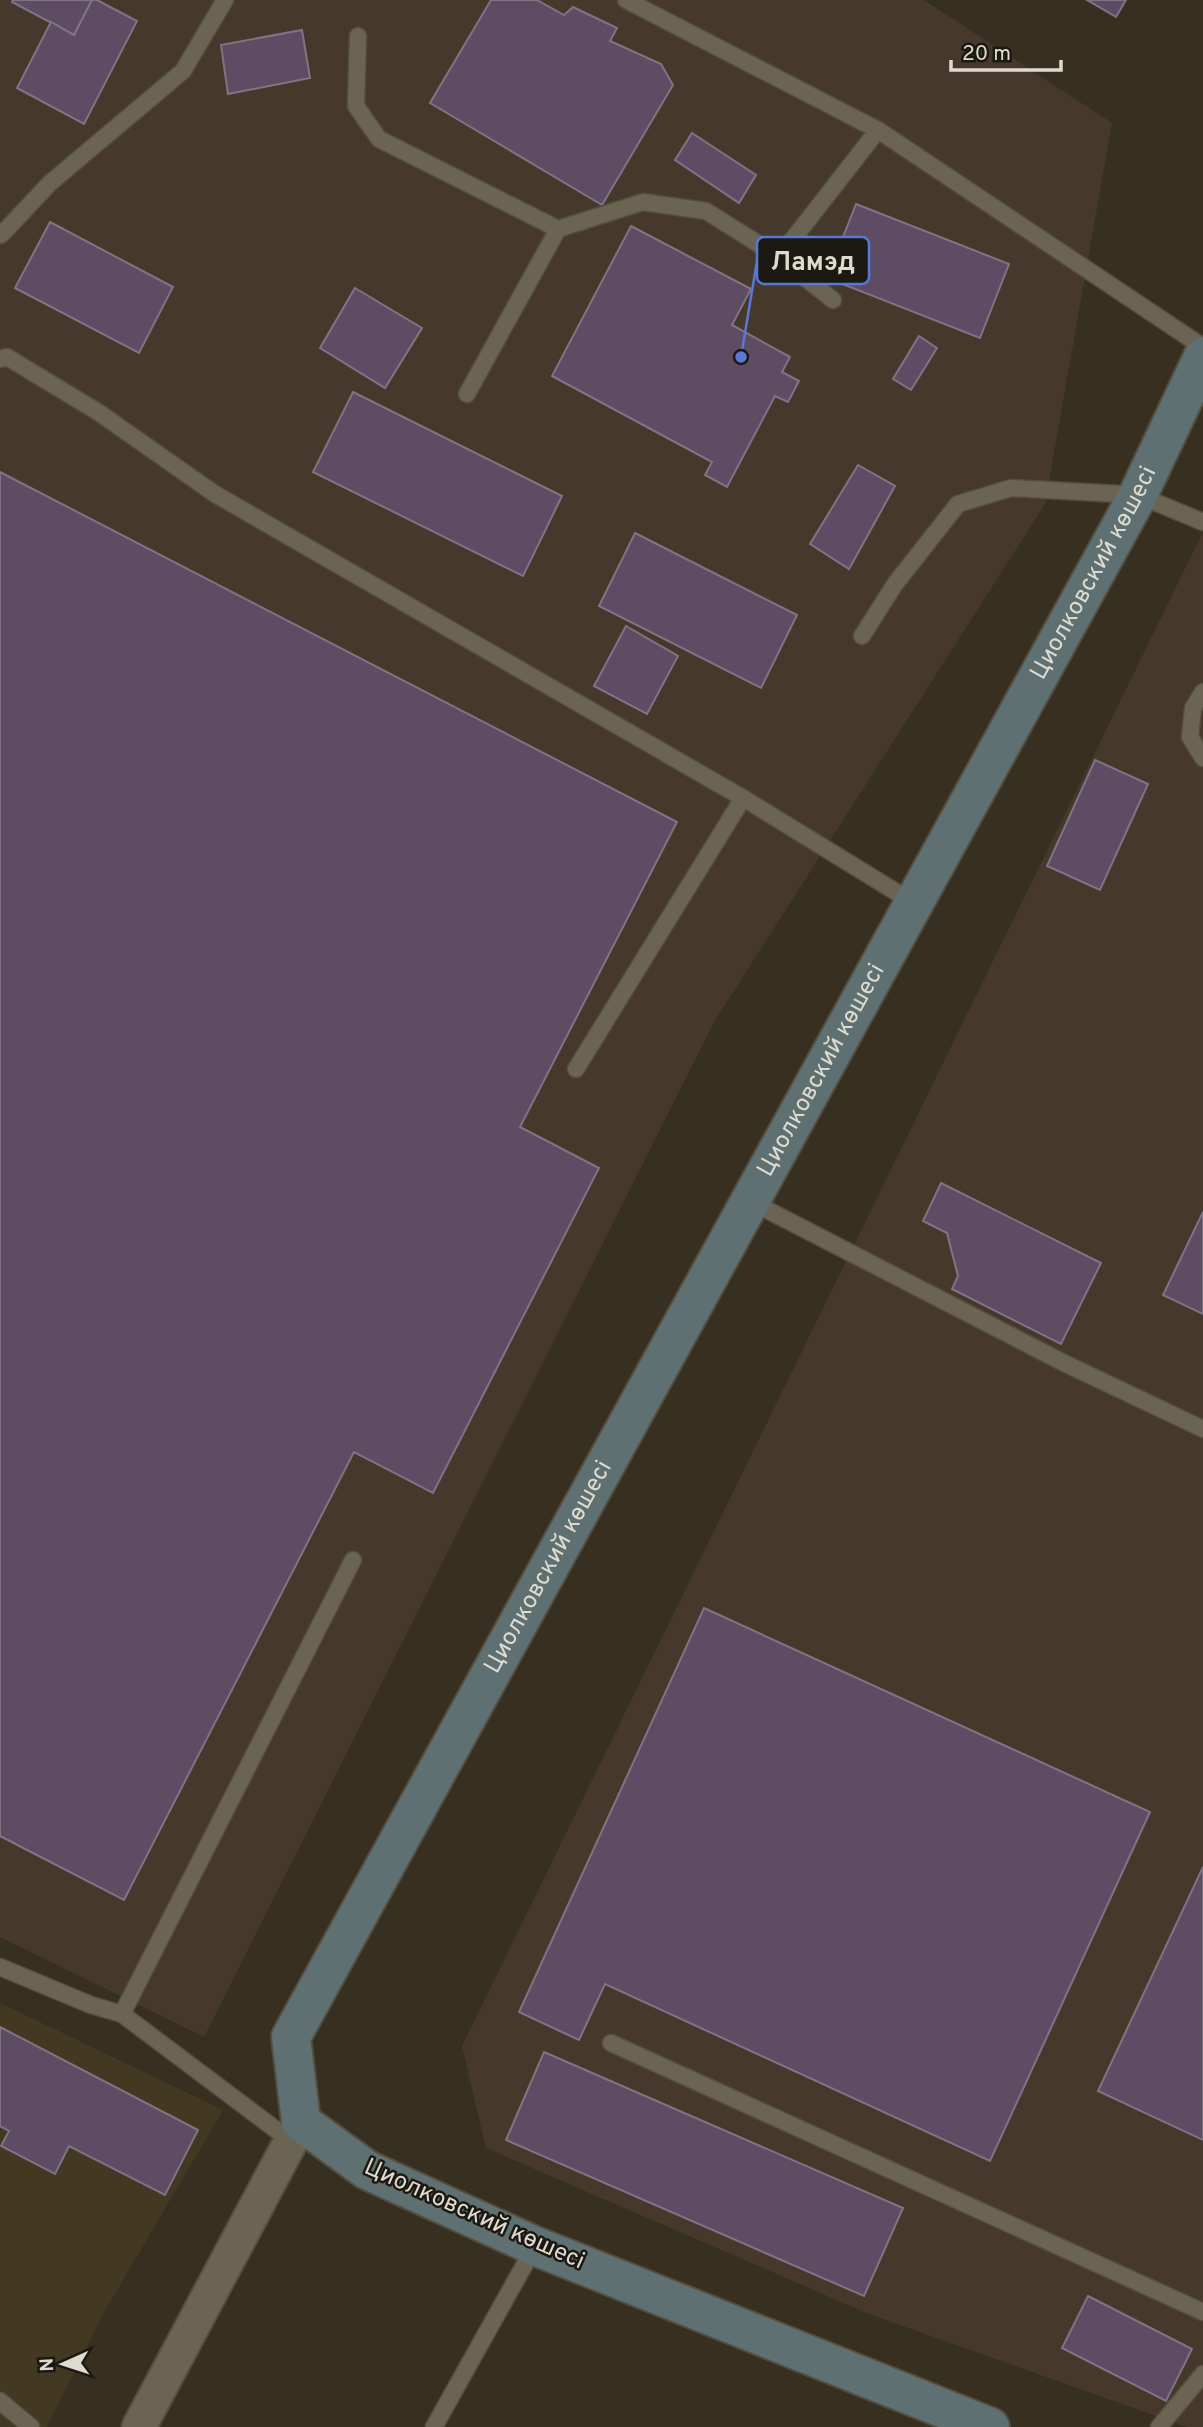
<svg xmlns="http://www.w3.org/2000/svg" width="1203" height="2427" viewBox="0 0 1203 2427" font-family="Overpass,sans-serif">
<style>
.built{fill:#433923}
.industrial{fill:#46392b}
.building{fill:#5e4c65;stroke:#7f7484;stroke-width:2}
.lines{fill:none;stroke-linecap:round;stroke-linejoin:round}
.lane-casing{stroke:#544e41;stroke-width:19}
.street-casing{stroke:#544e41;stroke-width:37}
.secondary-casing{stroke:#544e41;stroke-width:42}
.lane{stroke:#6b6453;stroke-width:16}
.street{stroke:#6b6453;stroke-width:33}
.secondary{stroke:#5f7073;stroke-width:38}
.labels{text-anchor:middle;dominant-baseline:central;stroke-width:5;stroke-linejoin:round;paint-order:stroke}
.street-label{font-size:24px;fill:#dedad0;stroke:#1c1912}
.leader{fill:none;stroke:#5778d6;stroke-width:2.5}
.callout-dot{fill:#5778d6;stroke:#1c1912;stroke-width:2.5}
.callout{fill:#1c1912;stroke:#5778d6;stroke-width:2.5}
.callout-label{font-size:26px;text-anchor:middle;font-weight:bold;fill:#dedad0}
</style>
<rect width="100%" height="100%" fill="#373021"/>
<path class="built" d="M 0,2003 L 223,2110 L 107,2307 L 47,2427 L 0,2427 Z"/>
<g class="industrial">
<path d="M 0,0 L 924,0 L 1112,123 L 1045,504 L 714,1022 L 204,2037 L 0,1937 Z"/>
<path d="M 1203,532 L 1203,2427 L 1187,2427 L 869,2314 L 486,2148 L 462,2046 Z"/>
</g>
<g class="building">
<path d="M 13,0 L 92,0 L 74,35 L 12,2 Z"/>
<path d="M 92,0 L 97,0 L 137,21 L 84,124 L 17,88 L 51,22 L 74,35 Z"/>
<path d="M 491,0 L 537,0 L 564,15 L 573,7 L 617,28 L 610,41 L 661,64 L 673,85 L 602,205 L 430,103 Z"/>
<path d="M 1087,0 L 1126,0 L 1116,17 Z"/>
<path d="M 302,30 L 310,78 L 228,94 L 221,45 Z"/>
<path d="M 692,133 L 756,175 L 739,203 L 675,160 Z"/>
<path d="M 856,204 L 1009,264 L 980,338 L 827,278 Z"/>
<path d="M 50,222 L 173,287 L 139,353 L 15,288 Z"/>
<path d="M 631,226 L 751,289 L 732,325 L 790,357 L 782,372 L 799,381 L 788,402 L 775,396 L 727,487 L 705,475 L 712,462 L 552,376 Z"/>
<path d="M 355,288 L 422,328 L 385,388 L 320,348 Z"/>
<path d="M 919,336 L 937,348 L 911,390 L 893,379 Z"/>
<path d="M 353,392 L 562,496 L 523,576 L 313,472 Z"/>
<path d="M 858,465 L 895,486 L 849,569 L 810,544 Z"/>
<path d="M 0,472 L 677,822 L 520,1127 L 599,1168 L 433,1493 L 354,1452 L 124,1900 L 0,1836 Z"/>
<path d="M 635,533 L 797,615 L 761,688 L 599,606 Z"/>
<path d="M 626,626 L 678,656 L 647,714 L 594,686 Z"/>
<path d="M 1095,760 L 1148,784 L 1100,890 L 1047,866 Z"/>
<path d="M 941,1183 L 1101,1263 L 1061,1344 L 952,1289 L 958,1276 L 947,1233 L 923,1221 Z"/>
<path d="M 1203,1212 L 1203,1314 L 1163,1295 Z"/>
<path d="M 704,1608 L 1150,1812 L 990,2161 L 605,1984 L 579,2040 L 519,2012 Z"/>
<path d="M 1203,1867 L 1203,2140 L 1098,2091 Z"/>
<path d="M 0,2027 L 198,2130 L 165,2195 L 69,2146 L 55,2174 L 1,2146 L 9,2131 L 0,2126 Z"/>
<path d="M 544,2052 L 903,2208 L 864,2296 L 506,2140 Z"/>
<path d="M 1088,2296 L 1192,2349 L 1166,2401 L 1062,2348 Z"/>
</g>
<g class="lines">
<g class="lane-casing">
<g id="lane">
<path d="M 626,0 L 878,130 L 1203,347"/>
<path d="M 358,36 L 356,106 L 379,139 L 558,229"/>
<path d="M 1,235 L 50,183 L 183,71 L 225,0"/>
<path d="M 779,257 L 878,130"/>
<path d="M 0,359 L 7,357 L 98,412 L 215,494 L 743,798"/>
<path d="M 467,394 L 558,229 L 643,202 L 706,211 L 779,257 L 833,300"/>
<path d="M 862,636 L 895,584 L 958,504 L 1011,488 L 1138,495 L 1203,522"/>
<path d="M 1203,692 L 1193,708 L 1190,737 L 1203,758"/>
<path d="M 576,1069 L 743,798 L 914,903"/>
<path d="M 750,1201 L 1062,1362 L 1203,1429"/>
<path d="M 0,1967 L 91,2005 L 122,2014 L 291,2141"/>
<path d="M 122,2014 L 353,1560"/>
<path d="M 611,2043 L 1203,2312"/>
<path d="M 0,2401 L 31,2427"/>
<path d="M 434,2427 L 535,2246"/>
<path d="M 1159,2427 L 1203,2374"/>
</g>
</g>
<g class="street-casing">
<path id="street" d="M 139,2427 L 301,2122"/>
</g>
<g class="secondary-casing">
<g id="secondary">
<path id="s1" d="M 990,2427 L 535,2246 L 367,2170 L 301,2122 L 291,2037 L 1138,495 L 1203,357"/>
</g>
</g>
<use href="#lane" class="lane"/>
<use href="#street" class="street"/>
<use href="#secondary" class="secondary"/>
</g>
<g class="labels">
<g class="street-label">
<text stroke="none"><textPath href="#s1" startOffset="2511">Циолковский көшесі</textPath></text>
<text stroke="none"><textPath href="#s1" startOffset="1944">Циолковский көшесі</textPath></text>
<text stroke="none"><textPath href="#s1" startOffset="1377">Циолковский көшесі</textPath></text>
<text transform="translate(474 2215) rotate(24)">Циолковский көшесі</text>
</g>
</g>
<path class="leader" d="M741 357L757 261"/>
<circle class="callout-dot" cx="741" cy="357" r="7"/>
<rect class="callout" x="757" y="237" width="112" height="47" rx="7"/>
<g class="callout-label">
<text x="813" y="270">Ламэд</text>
</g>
<g transform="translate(63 2364) rotate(267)" stroke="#1c1912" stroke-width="5" paint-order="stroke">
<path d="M0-5L12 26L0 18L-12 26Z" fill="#dedad0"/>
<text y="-10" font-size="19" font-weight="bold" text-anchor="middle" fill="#dedad0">N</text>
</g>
<path d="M951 60v10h110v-10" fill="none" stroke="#dedad0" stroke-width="3.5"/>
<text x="962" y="60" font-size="21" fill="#dedad0" stroke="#1c1912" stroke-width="5" paint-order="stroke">20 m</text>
</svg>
